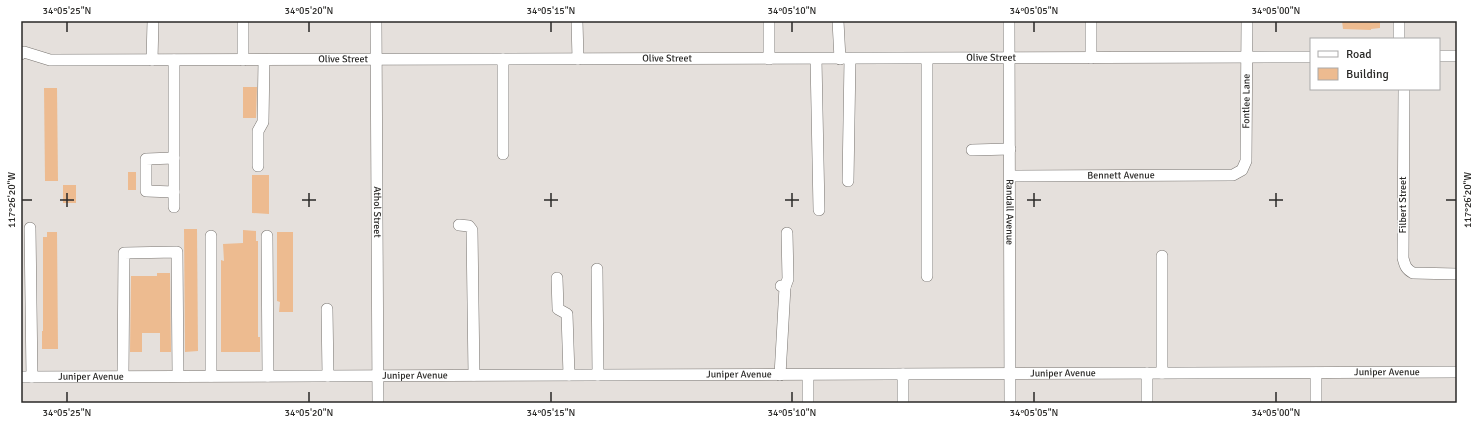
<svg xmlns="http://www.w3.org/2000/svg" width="1478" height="424" viewBox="0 0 1478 424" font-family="Signika,sans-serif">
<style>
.building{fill:#edbb90}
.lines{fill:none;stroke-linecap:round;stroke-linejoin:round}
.minor-casing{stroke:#787470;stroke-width:12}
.minor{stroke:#fff;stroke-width:11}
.ticks{fill:none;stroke:#2a2927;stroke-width:1.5}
.labels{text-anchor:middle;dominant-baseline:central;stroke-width:3;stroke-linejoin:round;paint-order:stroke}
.street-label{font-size:10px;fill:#2a2927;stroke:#fff}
.neatline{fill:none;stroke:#2a2927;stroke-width:1.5}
.ticks-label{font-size:10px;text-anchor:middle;fill:#2a2927}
</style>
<rect width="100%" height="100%" fill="#e5e0dc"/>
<g class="building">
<path d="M 1342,21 L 1380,21 L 1380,28 L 1371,29 L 1371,30 L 1343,29 Z"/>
<path d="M 243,87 L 257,87 L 256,118 L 243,118 Z"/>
<path d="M 44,88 L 57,88 L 58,181 L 45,181 Z"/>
<rect x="128" y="172" width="8" height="18"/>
<path d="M 252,175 L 269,175 L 269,214 L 252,213 Z"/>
<rect x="63" y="185" width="13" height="18"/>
<path d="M 184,229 L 197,229 L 198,351 L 185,352 Z"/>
<path d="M 243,230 L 256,231 L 256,241 L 258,241 L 258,337 L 260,337 L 260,352 L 221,352 L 221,260 L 224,261 L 223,244 L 243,243 Z"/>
<path d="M 47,232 L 57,232 L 58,349 L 42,349 L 42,331 L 43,331 L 43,237 L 47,237 Z"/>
<path d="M 277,232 L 293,232 L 293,312 L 279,312 L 280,302 L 277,301 Z"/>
<path d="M 157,273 L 170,273 L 171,352 L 160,352 L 160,333 L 142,333 L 142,352 L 130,352 L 131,276 L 157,276 Z"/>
</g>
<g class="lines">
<g class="minor-casing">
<g id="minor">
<path d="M 243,21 L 243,60"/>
<path id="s1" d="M 376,21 L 378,403"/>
<path d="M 577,21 L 578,59"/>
<path d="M 769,21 L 769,59"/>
<path d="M 838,21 L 840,59"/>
<path id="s2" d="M 1009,21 L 1010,403"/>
<path d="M 1091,21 L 1091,58"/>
<path d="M 1399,39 L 1399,21"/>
<path id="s3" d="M 21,54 L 24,52 L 50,60 L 1311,57"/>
<path d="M 1439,56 L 1457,56"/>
<path d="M 503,59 L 503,154"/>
<path d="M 816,59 L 819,210"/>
<path d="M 927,59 L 927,276"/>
<path d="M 152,60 L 153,21"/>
<path d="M 174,60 L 174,207"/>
<path d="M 1404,89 L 1403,258 C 1405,266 1406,269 1413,273 L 1457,274"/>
<path d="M 972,150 L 1010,149"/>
<path d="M 174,158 L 146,159 L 146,191 L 174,192"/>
<path d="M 258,166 L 258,131 L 263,122 L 264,60"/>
<path id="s4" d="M 1010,176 L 1233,175 L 1242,170 L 1246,161 L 1247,21"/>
<path d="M 848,181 L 850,59"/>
<path d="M 459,225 L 469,226 L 472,230 L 474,375"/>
<path d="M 30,228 L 32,377"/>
<path d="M 211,236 L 211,376"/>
<path d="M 267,236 L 268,376"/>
<path d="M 1162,256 L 1162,373"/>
<path d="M 597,269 L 598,375"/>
<path d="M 557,278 L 558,309 L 567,314 L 569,375"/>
<path d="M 785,287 L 788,279 L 787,233"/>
<path d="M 327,309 L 328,376"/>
<path d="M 1147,373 L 1147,403"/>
<path d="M 1316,373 L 1316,403"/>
<path d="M 903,374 L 903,403"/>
<path d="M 780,375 L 785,287 L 781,286"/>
<path d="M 808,375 L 808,403"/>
<path d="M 123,376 L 124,253 L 177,252 L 178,376"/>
<path id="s5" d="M 21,377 L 1457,372"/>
</g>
</g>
<use href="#minor" class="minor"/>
</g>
<path class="ticks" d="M 67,22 L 67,32M 309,22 L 309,32M 551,22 L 551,32M 792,22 L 792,32M 1034,22 L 1034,32M 1276,22 L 1276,32M 67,193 L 67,207M 309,193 L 309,207M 551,193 L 551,207M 792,193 L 792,207M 1034,193 L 1034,207M 1276,193 L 1276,207M 22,200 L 32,200M 60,200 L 74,200M 302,200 L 316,200M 544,200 L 558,200M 785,200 L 799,200M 1027,200 L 1041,200M 1269,200 L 1283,200M 1446,200 L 1456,200M 67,392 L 67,402M 309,392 L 309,402M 551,392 L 551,402M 792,392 L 792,402M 1034,392 L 1034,402M 1276,392 L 1276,402"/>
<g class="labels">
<g class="street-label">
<text stroke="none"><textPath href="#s3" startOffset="648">Olive Street</textPath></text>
<text stroke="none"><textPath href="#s3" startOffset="972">Olive Street</textPath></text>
<text stroke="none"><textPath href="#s3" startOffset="324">Olive Street</textPath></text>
<text stroke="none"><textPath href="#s4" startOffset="303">Fontlee Lane</textPath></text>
<text stroke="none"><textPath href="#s4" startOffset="111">Bennett Avenue</textPath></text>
<text transform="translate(1403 205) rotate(-90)">Filbert Street</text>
<text stroke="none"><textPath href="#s1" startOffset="191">Athol Street</textPath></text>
<text stroke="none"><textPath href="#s2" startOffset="191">Randall Avenue</textPath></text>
<text stroke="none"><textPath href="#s5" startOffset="1366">Juniper Avenue</textPath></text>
<text stroke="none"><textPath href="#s5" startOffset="1042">Juniper Avenue</textPath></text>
<text stroke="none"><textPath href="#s5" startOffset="394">Juniper Avenue</textPath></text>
<text stroke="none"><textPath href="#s5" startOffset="718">Juniper Avenue</textPath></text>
<text stroke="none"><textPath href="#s5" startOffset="70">Juniper Avenue</textPath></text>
</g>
</g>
<rect width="1478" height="424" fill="none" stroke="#ffffff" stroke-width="44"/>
<rect x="1310" y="38" width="130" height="52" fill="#ffffff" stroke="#aaa9a9"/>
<rect x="1318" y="51" width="20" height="6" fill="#ffffff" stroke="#aaa9a9"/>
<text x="1346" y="58" font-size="12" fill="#2a2927">Road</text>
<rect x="1318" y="68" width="20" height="12" fill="#edbb90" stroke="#aaa9a9"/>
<text x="1346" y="78" font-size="12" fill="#2a2927">Building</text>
<rect x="22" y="22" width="1434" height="380" class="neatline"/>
<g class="ticks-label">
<text x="67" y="14">34°05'25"N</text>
<text x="309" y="14">34°05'20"N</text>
<text x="551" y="14">34°05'15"N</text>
<text x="792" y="14">34°05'10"N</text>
<text x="1034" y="14">34°05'05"N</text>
<text x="1276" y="14">34°05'00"N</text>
<text transform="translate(1467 200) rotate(-90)" y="4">117°26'20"W</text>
<text transform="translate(11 200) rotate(-90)" y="4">117°26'20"W</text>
<text x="67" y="416">34°05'25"N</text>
<text x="309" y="416">34°05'20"N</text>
<text x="551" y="416">34°05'15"N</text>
<text x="792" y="416">34°05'10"N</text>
<text x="1034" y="416">34°05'05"N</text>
<text x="1276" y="416">34°05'00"N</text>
</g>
</svg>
